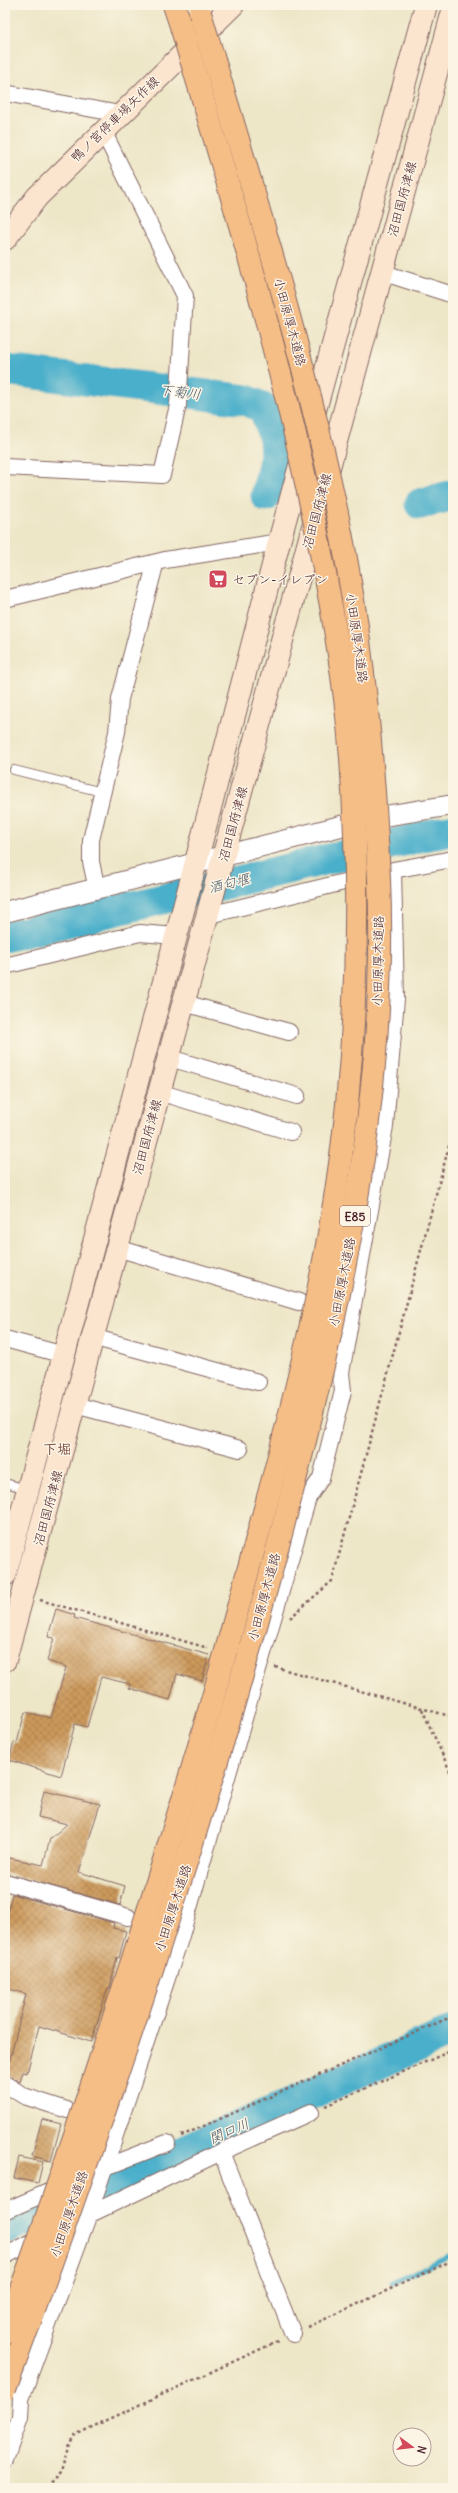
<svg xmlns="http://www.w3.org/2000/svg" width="458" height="2493" viewBox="0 0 458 2493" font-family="Delius,'Klee One',sans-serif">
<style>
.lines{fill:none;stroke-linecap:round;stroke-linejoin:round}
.stream{stroke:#4aafca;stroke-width:5}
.river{stroke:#4aafca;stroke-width:31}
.building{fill:url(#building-cross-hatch)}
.service-casing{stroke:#836562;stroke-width:10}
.minor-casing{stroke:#836562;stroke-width:18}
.tertiary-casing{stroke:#836562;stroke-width:22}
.secondary-casing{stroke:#836562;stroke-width:24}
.trunk-casing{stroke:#836562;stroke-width:24}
.path{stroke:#836562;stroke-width:2.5;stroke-dasharray:3 3;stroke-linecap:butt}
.service{stroke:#fff;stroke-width:8}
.minor{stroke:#fff;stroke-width:16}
.tertiary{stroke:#fff;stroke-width:20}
.secondary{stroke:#fbe5cf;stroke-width:22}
.trunk{stroke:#f6be87;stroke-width:22}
.trunk-bridge-casing{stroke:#836562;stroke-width:24;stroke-linecap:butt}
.trunk-bridge{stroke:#f6be87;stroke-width:22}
.labels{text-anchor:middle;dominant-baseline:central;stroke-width:3;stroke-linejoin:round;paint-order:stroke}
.shield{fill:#fcf5e5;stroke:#7f5f63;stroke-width:1}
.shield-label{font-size:12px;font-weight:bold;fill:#4a1f2b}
.street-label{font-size:13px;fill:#4a1f2b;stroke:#fcf5e5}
.poi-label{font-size:13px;fill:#4a1f2b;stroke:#fcf5e5;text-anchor:start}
.water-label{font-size:14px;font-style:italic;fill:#4a596b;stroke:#fcf5e5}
.neighbourhood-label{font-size:14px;font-weight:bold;fill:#784a3c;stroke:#fcf5e5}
</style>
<defs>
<pattern id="building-cross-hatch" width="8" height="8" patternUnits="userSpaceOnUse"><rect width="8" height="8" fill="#cc9a5c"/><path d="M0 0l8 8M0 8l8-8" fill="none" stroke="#a87d4c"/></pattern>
</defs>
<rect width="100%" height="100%" fill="#fcf5e5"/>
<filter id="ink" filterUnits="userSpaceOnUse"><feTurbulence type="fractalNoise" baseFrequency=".025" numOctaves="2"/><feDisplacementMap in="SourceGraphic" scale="8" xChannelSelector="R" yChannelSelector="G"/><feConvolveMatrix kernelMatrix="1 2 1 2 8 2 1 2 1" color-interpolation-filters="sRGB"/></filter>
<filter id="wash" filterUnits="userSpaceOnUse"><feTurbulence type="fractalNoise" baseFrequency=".012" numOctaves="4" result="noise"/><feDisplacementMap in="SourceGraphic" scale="16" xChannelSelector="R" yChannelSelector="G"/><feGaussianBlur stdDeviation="0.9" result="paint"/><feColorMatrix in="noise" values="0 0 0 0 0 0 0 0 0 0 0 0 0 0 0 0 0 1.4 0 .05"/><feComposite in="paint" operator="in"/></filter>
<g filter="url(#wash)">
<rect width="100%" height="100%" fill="#ede6c7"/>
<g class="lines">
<path class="stream" d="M 392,2283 L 453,2254"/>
<g class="river">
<path d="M 5,370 L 246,400 L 264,408 L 274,439 L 275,456 L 266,496"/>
<path d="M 420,504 L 453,495"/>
<path d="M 5,937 L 453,829"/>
<path d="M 5,2230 L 453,2031"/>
</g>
</g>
<g id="blocks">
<g class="building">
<path d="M 56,1609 L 75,1615 L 74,1618 L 209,1655 L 202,1681 L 177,1674 L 170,1700 L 129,1688 L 130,1684 L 101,1677 L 87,1727 L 75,1724 L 61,1776 L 9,1760 L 14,1742 L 17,1743 L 25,1712 L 51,1718 L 66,1667 L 47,1661 L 54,1638 L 48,1637 Z"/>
<path d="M 44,1791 L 100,1804 L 79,1872 L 125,1886 L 120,1905 L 5,1873 L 5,1857 L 43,1865 L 50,1839 L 67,1824 L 38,1817 Z"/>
<path d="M 12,1894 L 114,1923 L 113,1928 L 126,1931 L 119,1958 L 117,1957 L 110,1988 L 108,1988 L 91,2042 L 39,2026 L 27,2073 L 23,2072 L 20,2082 L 6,2075 L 26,1994 L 5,1988 L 5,1921 Z"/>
<path d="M 42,2119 L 61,2124 L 51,2161 L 32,2156 Z"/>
<path d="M 19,2157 L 43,2162 L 38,2183 L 14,2178 Z"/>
</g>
</g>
</g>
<g filter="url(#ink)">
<use href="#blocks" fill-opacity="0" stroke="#836562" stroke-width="1"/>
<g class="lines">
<g class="service-casing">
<g id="service">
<path d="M 14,770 L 102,792"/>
<path d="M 5,1483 L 27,1489"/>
</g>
</g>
<g class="minor-casing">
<g id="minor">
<path d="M 5,93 L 120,114"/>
<path d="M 381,272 L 453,295"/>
<path d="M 5,467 L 162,475 L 178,405 L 185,296 L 103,131"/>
<path d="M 5,599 L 165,560 L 279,542"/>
<path d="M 97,889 L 91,862 L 91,840 L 117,732 L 120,699 L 154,569 L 153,564"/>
<path d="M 209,915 L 389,871"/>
<path d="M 5,966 L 140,933 L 176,936"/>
<path d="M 184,1003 L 289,1032"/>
<path d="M 170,1058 L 297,1096"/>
<path d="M 159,1092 L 291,1132"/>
<path d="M 117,1248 L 299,1302"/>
<path d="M 92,1337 L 258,1382"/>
<path d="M 5,1339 L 64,1355"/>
<path d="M 75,1405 L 240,1449"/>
<path d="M 5,1882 L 128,1917"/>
<path d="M 5,2084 L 24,2096 L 67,2110"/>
<path d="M 221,2152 L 293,2334"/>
<path d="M 98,2170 L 167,2143"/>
<path d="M 5,2211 L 62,2186"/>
<path d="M 84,2217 L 221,2152 L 311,2112"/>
<path d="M 5,2256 L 45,2235"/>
<path d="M 5,2460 L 20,2418 L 21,2398 L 89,2214 L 180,1939 L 308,1498 L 321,1478 L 343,1391 L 341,1373 L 385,1126 L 396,999 L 393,870 L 453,859"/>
</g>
</g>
<g class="tertiary-casing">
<path id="tertiary" d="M 5,912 L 372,818 L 453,805"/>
</g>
<g class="secondary-casing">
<g id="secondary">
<path d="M 5,239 L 37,197 L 233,5"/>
<path d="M 5,1575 L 196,862 L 279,542 L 426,5"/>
<path d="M 5,1660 L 453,11"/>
</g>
</g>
<g class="trunk-casing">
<path id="trunk" d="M 174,5 L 181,26"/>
</g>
<g class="path">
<path d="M 40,1600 L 208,1648"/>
<path d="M 290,1618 L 332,1581 L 453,1131"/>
<path d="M 275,1667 L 453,1717"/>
<path d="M 422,1709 L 453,1778"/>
<path d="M 325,2106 L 453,2050"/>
<path d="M 181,2136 L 453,2016"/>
<path d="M 308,2327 L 453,2260"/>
<path d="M 46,2488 L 61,2472 L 69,2444 L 75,2435 L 278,2341"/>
</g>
<use href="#service" class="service"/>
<use href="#minor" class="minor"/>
<use href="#tertiary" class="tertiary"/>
<use href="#secondary" class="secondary"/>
<use href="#trunk" class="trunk"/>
<g class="trunk-bridge-casing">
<g id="trunk-bridge">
<path d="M 5,2333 C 74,2146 135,1956 193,1766 C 219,1678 243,1590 267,1501 C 302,1371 334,1239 347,1104 C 358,988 359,873 351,758 C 344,666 327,576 307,487 C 273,331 227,179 181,26"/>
<path d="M 5,2389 C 107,2116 199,1839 275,1557 C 334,1333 389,1113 379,879 C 374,768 365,657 344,548 C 309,367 253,190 200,13"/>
</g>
</g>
<use href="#trunk-bridge" class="trunk-bridge"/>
</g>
</g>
<defs>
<g id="supermarket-square" transform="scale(1)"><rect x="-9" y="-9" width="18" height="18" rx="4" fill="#d1495b" stroke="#fcf5e5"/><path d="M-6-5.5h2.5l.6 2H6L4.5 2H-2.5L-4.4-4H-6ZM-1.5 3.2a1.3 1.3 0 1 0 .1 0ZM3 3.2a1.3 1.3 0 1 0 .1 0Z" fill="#fff"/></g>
</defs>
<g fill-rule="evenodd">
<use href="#supermarket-square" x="218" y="579"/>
</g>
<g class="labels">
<rect class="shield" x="340" y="1206" width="30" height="20" rx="3"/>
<g class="shield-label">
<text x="355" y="1216">E85</text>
</g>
<g class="street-label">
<text transform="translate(115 119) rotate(-44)">鴨ノ宮停車場矢作線</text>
<text transform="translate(402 199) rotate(-75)">沼田国府津線</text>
<text transform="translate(290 322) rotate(75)">小田原厚木道路</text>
<text transform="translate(317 511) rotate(-75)">沼田国府津線</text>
<text transform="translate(357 638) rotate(82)">小田原厚木道路</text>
<text transform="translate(233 824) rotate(-75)">沼田国府津線</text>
<text transform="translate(378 961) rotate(-89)">小田原厚木道路</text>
<text transform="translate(147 1137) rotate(-75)">沼田国府津線</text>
<text transform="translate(342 1282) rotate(-79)">小田原厚木道路</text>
<text transform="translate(48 1508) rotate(-75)">沼田国府津線</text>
<text transform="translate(264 1597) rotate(-75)">小田原厚木道路</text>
<text transform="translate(173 1908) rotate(-72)">小田原厚木道路</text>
<text transform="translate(69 2214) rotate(-71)">小田原厚木道路</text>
</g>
<g class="poi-label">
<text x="232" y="579">セブン-イレブン</text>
</g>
<g class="water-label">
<text transform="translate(180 392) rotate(7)">下菊川</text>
<text transform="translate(229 883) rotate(-14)">酒匂堰</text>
<text transform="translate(229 2131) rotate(-24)">関口川</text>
</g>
<g class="neighbourhood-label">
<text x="57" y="1449">下堀</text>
</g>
</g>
<rect width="458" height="2493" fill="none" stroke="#fcf5e5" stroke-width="20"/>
<g transform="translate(412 2447) rotate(105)"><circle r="19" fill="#fcf5e5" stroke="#b59f9b"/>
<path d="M0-3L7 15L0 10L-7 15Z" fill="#d1495b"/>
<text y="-6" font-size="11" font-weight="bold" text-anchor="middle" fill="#4a1f2b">N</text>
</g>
</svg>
